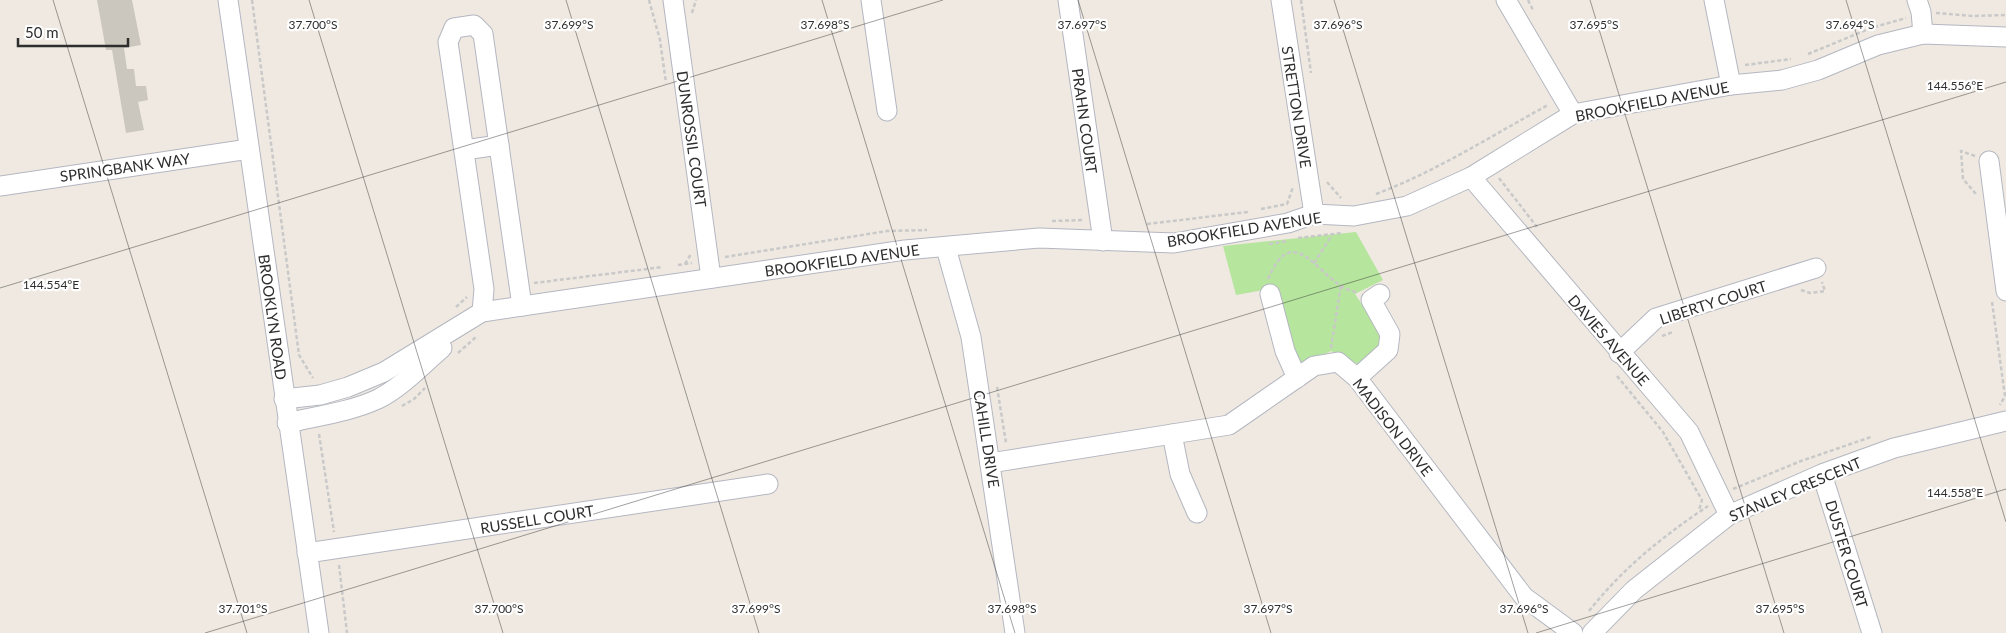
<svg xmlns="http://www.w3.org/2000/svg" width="2006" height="633" viewBox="0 0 2006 633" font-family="Lato,sans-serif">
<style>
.green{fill:#b6e59e}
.building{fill:#cbc7bf}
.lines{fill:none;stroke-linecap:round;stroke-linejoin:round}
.minor-casing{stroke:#b4b7c1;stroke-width:21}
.path{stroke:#c9c9c9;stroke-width:2.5;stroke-dasharray:4 2.5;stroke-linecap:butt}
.minor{stroke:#fff;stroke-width:19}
.ticks{fill:none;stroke:#2e2e2e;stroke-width:1;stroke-opacity:0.45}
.labels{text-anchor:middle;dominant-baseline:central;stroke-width:4.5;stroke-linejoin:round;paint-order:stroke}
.street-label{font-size:15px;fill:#2e2e2e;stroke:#fff}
.ticks-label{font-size:12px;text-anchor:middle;fill:#2e2e2e;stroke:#fff;stroke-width:4.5;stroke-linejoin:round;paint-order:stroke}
</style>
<rect width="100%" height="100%" fill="#efe9e1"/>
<path class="green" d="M 1356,232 L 1383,280 L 1355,294 L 1387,342 L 1362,366 L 1331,351 L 1297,368 L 1275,288 L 1236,295 L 1223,246 Z"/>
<path class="building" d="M 97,0 L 132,0 L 141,45 L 124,48 L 127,69 L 134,69 L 136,86 L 146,86 L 148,100 L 138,102 L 144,130 L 126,133 L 112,50 L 106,50 Z"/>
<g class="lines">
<g class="minor-casing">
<g id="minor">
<path d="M 228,0 L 319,633"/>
<path d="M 673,0 L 711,278"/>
<path d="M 871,0 L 887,111"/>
<path d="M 1068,0 L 1103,241"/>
<path d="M 1281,0 L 1314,214"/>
<path d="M 1506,0 L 1573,114"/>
<path d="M 1714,0 L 1731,85"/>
<path d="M 1917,0 L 1921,12 L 1923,34"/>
<path d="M 464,150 L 499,145"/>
<path d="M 1989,161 L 2006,291"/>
<path d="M 1471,177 L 1689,432 L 1729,515"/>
<path d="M 0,186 L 249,149"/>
<path d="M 946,248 L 971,337 L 1015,633"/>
<path d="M 1270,294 L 1285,351 L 1297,378"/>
<path d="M 482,312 L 484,289 L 448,42 L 454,28 L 474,25 L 483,34 L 522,306"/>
<path d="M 1619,353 L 1656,318 L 1816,268"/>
<path d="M 1357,378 L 1388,350 L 1390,334 L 1371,300 L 1380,294"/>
<path d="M 284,399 L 320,395 L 348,387 L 384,372 L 482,312 L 905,250 L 1039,238 L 1174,243 L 1288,223 L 1314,214 L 1354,216 L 1407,206 L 1471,177 L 1573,114 L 1731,85 L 1782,80 L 1818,70 L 1878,45 L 1923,34 L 2006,37"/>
<path d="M 287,423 C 317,416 350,412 378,399 C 402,387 422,365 442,348"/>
<path d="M 1172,434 L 1180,474 L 1197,513"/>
<path d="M 990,463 L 1229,425 L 1314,366 L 1338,362 L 1357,378 L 1524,597 L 1573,633"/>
<path d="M 1822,474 L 1872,633"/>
<path d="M 307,553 L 768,484"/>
<path d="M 1592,633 L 1634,590 L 1729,515 L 1822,474 L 1894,448 L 2006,421"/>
</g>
</g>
<g class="path">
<path d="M 252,0 L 299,355 L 313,378"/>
<path d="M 649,0 L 660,40 L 666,83"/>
<path d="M 1301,0 L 1311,73"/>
<path d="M 1528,0 L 1533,10"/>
<path d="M 692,13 L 696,0"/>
<path d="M 1936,13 L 1973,16 L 2006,15"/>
<path d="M 1808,54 L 1871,28 L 1906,18"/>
<path d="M 1745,65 L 1791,59"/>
<path d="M 1975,156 L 1961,151 L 1963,179 L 1976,194"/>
<path d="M 1499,178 L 1537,227"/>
<path d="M 1327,182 L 1341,198"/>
<path d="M 1376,194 C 1437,171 1491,136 1548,105"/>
<path d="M 1261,209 L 1287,204 L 1293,187"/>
<path d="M 1052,221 L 1084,220"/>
<path d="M 1147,224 L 1248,212"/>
<path d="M 1298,238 L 1342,233"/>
<path d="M 1269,244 L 1288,241"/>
<path d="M 725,257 L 887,231 L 927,230"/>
<path d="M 1314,263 L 1332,235"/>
<path d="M 685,264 L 691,254"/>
<path d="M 678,265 L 692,263"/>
<path d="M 1268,279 C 1296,213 1322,289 1357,292"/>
<path d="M 534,283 L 663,267"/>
<path d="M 1801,290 L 1810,293 L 1825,291 L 1822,282"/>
<path d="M 1992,302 L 2005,396 L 2000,405"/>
<path d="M 456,307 L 467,297"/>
<path d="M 1662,336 L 1673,332"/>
<path d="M 1331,348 L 1341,285"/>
<path d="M 458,353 L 476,337"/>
<path d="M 1617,376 L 1663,432 L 1702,500 L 1699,510"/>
<path d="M 997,387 L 1006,443"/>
<path d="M 402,406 L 414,399 L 425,388"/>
<path d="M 319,434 L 334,532"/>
<path d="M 1733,489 L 1801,461 L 1871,437"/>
<path d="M 339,565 L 347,633"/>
<path d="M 1589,611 C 1624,567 1662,537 1708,506"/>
</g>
<use href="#minor" class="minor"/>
</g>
<path class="ticks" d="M 53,0 L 247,633M 309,0 L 503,633M 566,0 L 759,633M 822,0 L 1015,633M 1078,0 L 1271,633M 1334,0 L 1528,633M 1590,0 L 1784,633M 1846,0 L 2006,522M 0,288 L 943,0M 205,633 L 2006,82M 1536,633 L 2006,489"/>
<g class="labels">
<g class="street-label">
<text transform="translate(1652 101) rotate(-11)">BROOKFIELD AVENUE</text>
<text transform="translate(1297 107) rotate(81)">STRETTON DRIVE</text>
<text transform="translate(1085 121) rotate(82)">PRAHN COURT</text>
<text transform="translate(692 139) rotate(82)">DUNROSSIL COURT</text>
<text transform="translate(125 167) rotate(-8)">SPRINGBANK WAY</text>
<text transform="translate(1244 229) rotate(-9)">BROOKFIELD AVENUE</text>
<text transform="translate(842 260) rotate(-8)">BROOKFIELD AVENUE</text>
<text transform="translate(1713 302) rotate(-18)">LIBERTY COURT</text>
<text transform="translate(273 317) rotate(82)">BROOKLYN ROAD</text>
<text transform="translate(1609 340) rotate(49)">DAVIES AVENUE</text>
<text transform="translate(1393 427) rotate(52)">MADISON DRIVE</text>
<text transform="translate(987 439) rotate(81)">CAHILL DRIVE</text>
<text transform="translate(1795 489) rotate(-23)">STANLEY CRESCENT</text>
<text transform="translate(537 519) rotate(-9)">RUSSELL COURT</text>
<text transform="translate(1847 554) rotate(73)">DUSTER COURT</text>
</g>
</g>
<g class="ticks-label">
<text x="313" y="29">37.700°S</text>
<text x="569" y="29">37.699°S</text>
<text x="825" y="29">37.698°S</text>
<text x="1082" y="29">37.697°S</text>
<text x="1338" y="29">37.696°S</text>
<text x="1594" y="29">37.695°S</text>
<text x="1850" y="29">37.694°S</text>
<text x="1955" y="90">144.556°E</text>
<text x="51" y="289">144.554°E</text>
<text x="1955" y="497">144.558°E</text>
<text x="243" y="613">37.701°S</text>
<text x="499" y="613">37.700°S</text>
<text x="756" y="613">37.699°S</text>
<text x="1012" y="613">37.698°S</text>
<text x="1268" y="613">37.697°S</text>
<text x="1524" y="613">37.696°S</text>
<text x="1780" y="613">37.695°S</text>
</g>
<path d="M18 38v8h110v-8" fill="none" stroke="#2e2e2e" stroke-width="2.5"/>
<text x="25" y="38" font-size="15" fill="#2e2e2e" stroke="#ffffff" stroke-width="4" paint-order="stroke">50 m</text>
</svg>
